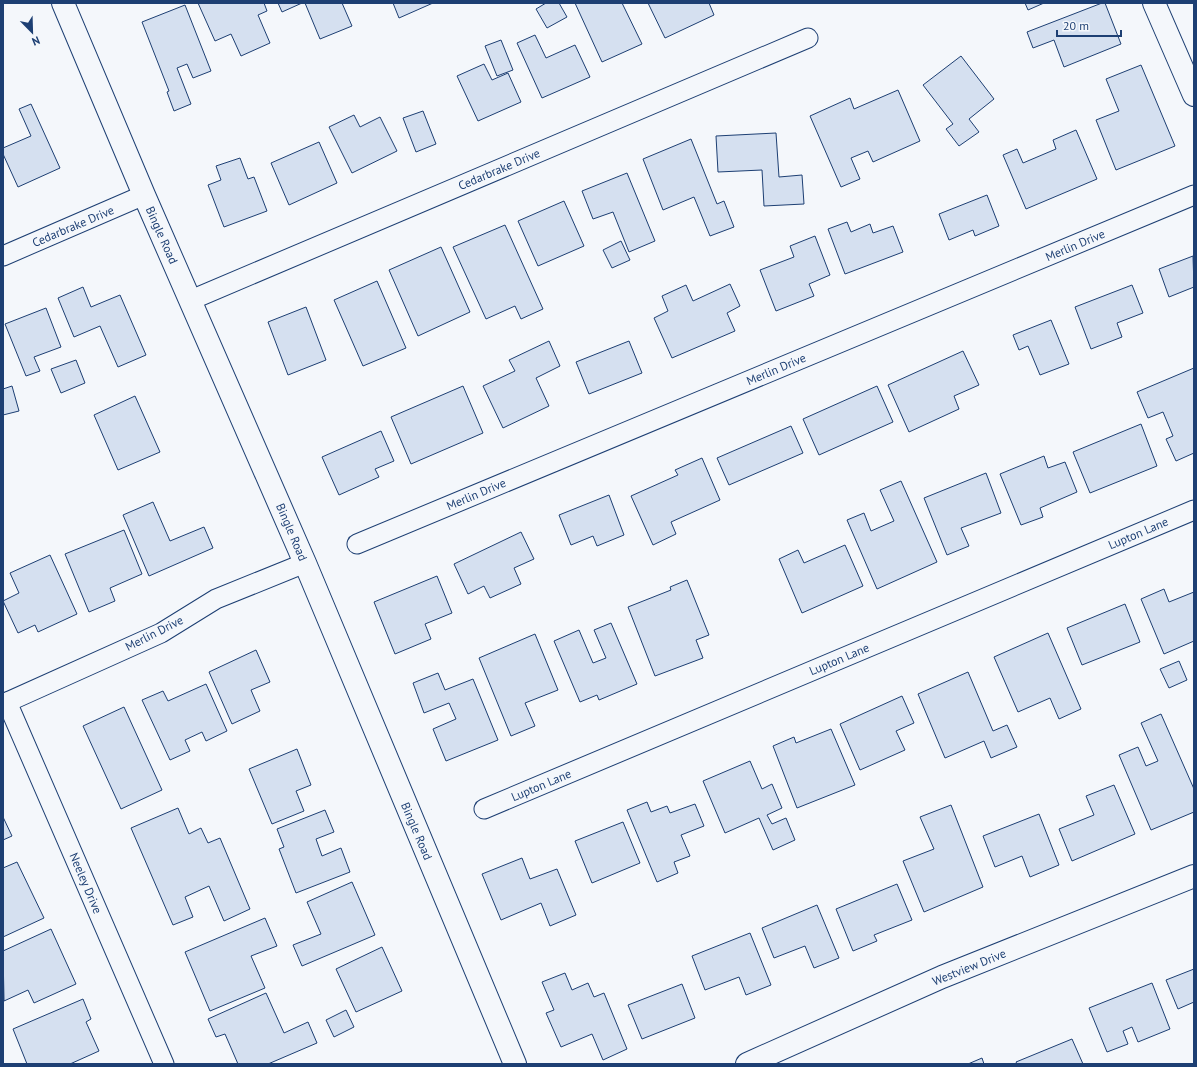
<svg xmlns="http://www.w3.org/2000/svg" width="1197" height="1067" viewBox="0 0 1197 1067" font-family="'PT Sans',sans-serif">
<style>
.building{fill:#d5e0f0;stroke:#1d3f73}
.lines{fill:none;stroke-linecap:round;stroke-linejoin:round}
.minor-casing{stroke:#1d3f73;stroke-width:21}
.tertiary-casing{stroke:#1d3f73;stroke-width:24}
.secondary-casing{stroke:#1d3f73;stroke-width:24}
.primary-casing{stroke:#1d3f73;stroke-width:24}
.minor{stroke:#f4f7fb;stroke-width:19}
.tertiary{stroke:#f4f7fb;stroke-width:22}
.secondary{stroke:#f4f7fb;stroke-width:22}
.primary{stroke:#f4f7fb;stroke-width:22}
.labels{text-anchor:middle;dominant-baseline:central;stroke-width:3;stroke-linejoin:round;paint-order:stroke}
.street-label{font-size:12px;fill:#1d3f73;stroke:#f4f7fb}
</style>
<rect width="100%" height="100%" fill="#f4f7fb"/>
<g class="building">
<path d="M 198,3 L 264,3 L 267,11 L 258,15 L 270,43 L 241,56 L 231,34 L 215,41 Z"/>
<path d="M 278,3 L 302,3 L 282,12 Z"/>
<path d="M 305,3 L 342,3 L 352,26 L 320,39 Z"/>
<path d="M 393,3 L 433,3 L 399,18 Z"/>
<path d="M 546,3 L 559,3 L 567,17 L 547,28 L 536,9 Z"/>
<path d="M 575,3 L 622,3 L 642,44 L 602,62 Z"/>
<path d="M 648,3 L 709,3 L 714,15 L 665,38 Z"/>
<path d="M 1025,3 L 1044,3 L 1028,10 Z"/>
<path d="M 1102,3 L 1105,3 L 1121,44 L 1064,67 L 1054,40 L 1033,48 L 1027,32 Z"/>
<path d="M 185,5 L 211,71 L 193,78 L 187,64 L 177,68 L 191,104 L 174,111 L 167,92 L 169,91 L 142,22 Z"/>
<path d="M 535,35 L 546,58 L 575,45 L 590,77 L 542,98 L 517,43 Z"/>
<path d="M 501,40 L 513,70 L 497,76 L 485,46 Z"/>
<path d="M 961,56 L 994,99 L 969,119 L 979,132 L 959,146 L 946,129 L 953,124 L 923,85 Z"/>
<path d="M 484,64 L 492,80 L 508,73 L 521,102 L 478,121 L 457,76 Z"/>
<path d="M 1141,65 L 1175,146 L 1116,170 L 1096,120 L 1119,111 L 1106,79 Z"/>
<path d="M 898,90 L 920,141 L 873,162 L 868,151 L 851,158 L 860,179 L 841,187 L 810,116 L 850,98 L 854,109 Z"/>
<path d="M 31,104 L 60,168 L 18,187 L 3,154 L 3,148 L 31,136 L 19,109 Z"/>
<path d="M 423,111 L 436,144 L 416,152 L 403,118 Z"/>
<path d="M 354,115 L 360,127 L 380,117 L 397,151 L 352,173 L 329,127 Z"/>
<path d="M 1076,130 L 1097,179 L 1026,209 L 1003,155 L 1017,149 L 1023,163 L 1056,149 L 1053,140 Z"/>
<path d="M 776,133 L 779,177 L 802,175 L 804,204 L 764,206 L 762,170 L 718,172 L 716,136 Z"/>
<path d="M 691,139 L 717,204 L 724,201 L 734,227 L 710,236 L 694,197 L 663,210 L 643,159 Z"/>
<path d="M 319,142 L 337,183 L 289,205 L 271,163 Z"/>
<path d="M 240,158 L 248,179 L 254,177 L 267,211 L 224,227 L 208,185 L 221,180 L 216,166 Z"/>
<path d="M 627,173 L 655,241 L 629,252 L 613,212 L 593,219 L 582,191 Z"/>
<path d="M 987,195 L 999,226 L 975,236 L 973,230 L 949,240 L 939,214 Z"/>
<path d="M 564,201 L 584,246 L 538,266 L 518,221 Z"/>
<path d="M 847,222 L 851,232 L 870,224 L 873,233 L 893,226 L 903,252 L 845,274 L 828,229 Z"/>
<path d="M 505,225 L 543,309 L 521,319 L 515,306 L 486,319 L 453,247 Z"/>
<path d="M 815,236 L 830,275 L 809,284 L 814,296 L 776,311 L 760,270 L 794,257 L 790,246 Z"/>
<path d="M 621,241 L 630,260 L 612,268 L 603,250 Z"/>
<path d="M 441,247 L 470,312 L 418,336 L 389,270 Z"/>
<path d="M 1193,256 L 1194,287 L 1169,297 L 1159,269 Z"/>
<path d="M 377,281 L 406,348 L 363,366 L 334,300 Z"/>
<path d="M 730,284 L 740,306 L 727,313 L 735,331 L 672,358 L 654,318 L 668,311 L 662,296 L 686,285 L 693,301 Z"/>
<path d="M 1132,285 L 1143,313 L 1117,323 L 1122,337 L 1091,349 L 1075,307 Z"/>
<path d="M 83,287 L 91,307 L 120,295 L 146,355 L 118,367 L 100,326 L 74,337 L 58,298 Z"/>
<path d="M 306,307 L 326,360 L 288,375 L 268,322 Z"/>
<path d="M 46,308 L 61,347 L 34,357 L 40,371 L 26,376 L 5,324 Z"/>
<path d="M 1051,320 L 1069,364 L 1040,375 L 1028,346 L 1019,350 L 1013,335 Z"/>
<path d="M 549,341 L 560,366 L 536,378 L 549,406 L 503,428 L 483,386 L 515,371 L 509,360 Z"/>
<path d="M 629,341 L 642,373 L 589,394 L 576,362 Z"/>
<path d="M 963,351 L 979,385 L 954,396 L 959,409 L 909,432 L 888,385 Z"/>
<path d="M 76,360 L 85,383 L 61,393 L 51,369 Z"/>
<path d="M 1194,368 L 1194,453 L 1176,461 L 1166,439 L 1173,436 L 1163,412 L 1148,418 L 1137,392 Z"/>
<path d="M 12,386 L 19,411 L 3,415 L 3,389 Z"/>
<path d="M 463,386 L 483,433 L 411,464 L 391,417 Z"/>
<path d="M 877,386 L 893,422 L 819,455 L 803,419 Z"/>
<path d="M 135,396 L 160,452 L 118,470 L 94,415 Z"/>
<path d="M 1141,424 L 1157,466 L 1090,493 L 1073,452 Z"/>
<path d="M 791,426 L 803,453 L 729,485 L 717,458 Z"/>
<path d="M 381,431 L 394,461 L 375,469 L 379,477 L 339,495 L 322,457 Z"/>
<path d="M 1044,456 L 1048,468 L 1065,462 L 1077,492 L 1040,508 L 1043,517 L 1021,525 L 1000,474 Z"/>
<path d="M 702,458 L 720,500 L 671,522 L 676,534 L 653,545 L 631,496 L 678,475 L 675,470 Z"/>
<path d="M 986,473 L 1001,513 L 961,528 L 969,546 L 947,555 L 924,498 Z"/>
<path d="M 901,481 L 937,562 L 877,589 L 847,520 L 864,513 L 871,531 L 894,521 L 880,490 Z"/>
<path d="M 609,495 L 624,535 L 597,546 L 593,536 L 571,545 L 559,515 Z"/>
<path d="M 153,502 L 170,541 L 204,527 L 213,548 L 149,576 L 123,515 Z"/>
<path d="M 124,530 L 142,574 L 110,588 L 115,601 L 89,612 L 65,554 Z"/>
<path d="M 521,532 L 534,559 L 514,568 L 521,584 L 490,598 L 484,586 L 468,594 L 454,564 Z"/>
<path d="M 845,545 L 863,586 L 802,613 L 779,559 L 798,550 L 804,563 Z"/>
<path d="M 50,555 L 77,614 L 38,632 L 35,625 L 18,633 L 3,601 L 19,593 L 10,573 Z"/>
<path d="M 437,576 L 452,613 L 425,624 L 431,639 L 395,654 L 374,602 Z"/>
<path d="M 687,580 L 709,635 L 696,640 L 703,658 L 655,676 L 628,607 L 671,590 L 670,587 Z"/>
<path d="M 1164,589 L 1169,602 L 1194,592 L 1194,641 L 1164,654 L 1141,599 Z"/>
<path d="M 1125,604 L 1140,642 L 1082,665 L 1067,628 Z"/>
<path d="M 611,623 L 637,684 L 599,700 L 597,695 L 580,702 L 554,641 L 579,630 L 593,663 L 606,658 L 594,630 Z"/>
<path d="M 1048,633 L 1081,709 L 1059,719 L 1050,698 L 1018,712 L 994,657 Z"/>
<path d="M 535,634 L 558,690 L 525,703 L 535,726 L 511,736 L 479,658 Z"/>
<path d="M 256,650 L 270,682 L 251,690 L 260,711 L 232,724 L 209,672 Z"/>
<path d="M 1179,661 L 1187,680 L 1169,688 L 1160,669 Z"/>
<path d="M 968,672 L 993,731 L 1007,725 L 1017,747 L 991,758 L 984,741 L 945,758 L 918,694 Z"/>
<path d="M 438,673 L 445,690 L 473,679 L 498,740 L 446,761 L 433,729 L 456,719 L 449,703 L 424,713 L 413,683 Z"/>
<path d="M 206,684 L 227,731 L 206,741 L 202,732 L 185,740 L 190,751 L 170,760 L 142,700 L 163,691 L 168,701 Z"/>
<path d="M 902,696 L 914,723 L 896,731 L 905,750 L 860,770 L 840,724 Z"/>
<path d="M 124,707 L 162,790 L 121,809 L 83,726 Z"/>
<path d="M 1161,714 L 1194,789 L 1194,812 L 1151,830 L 1119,755 L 1138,747 L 1146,766 L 1158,761 L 1141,723 Z"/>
<path d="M 831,729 L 855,785 L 797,808 L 773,746 L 794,737 L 796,743 Z"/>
<path d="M 297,749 L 311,785 L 296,791 L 304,811 L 272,824 L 249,769 Z"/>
<path d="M 750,761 L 762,789 L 772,784 L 782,808 L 767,815 L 772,824 L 786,818 L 795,840 L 773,850 L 759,818 L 725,833 L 703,781 Z"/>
<path d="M 1114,785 L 1135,834 L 1072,861 L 1059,829 L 1094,815 L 1086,796 Z"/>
<path d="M 647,802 L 651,812 L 667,806 L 670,813 L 695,804 L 704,826 L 681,835 L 690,856 L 674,862 L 678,873 L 657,882 L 627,810 Z"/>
<path d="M 951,805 L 983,887 L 924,912 L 903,861 L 934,849 L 920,817 Z"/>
<path d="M 178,808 L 189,834 L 201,828 L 208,843 L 220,838 L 250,909 L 224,921 L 209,886 L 185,897 L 193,917 L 173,925 L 131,828 Z"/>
<path d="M 325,810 L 334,832 L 316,839 L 322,856 L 341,848 L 350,872 L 296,893 L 279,849 L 284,847 L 277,829 Z"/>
<path d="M 1039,814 L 1059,865 L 1030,877 L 1022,856 L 995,867 L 983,836 Z"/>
<path d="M 3,817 L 12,836 L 3,840 Z"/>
<path d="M 623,822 L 640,863 L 592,883 L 575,841 Z"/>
<path d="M 522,858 L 530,879 L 557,869 L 576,915 L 550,926 L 541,903 L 501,920 L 482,874 Z"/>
<path d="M 17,862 L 44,918 L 3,937 L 3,868 Z"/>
<path d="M 352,882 L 375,935 L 302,966 L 293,945 L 321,934 L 307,902 Z"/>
<path d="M 897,884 L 912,920 L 874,935 L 877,941 L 853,951 L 836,909 Z"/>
<path d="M 817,905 L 839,958 L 814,968 L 805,946 L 774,958 L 762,928 Z"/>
<path d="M 265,918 L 277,946 L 251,956 L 265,988 L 210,1011 L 185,952 Z"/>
<path d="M 51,929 L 76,984 L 34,1003 L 28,990 L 4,1001 L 3,951 Z"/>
<path d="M 750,933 L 771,985 L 746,995 L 739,977 L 705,990 L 692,956 Z"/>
<path d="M 382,947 L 402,991 L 356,1012 L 336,969 Z"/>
<path d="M 1194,969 L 1194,1002 L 1178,1009 L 1166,980 Z"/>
<path d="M 565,973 L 572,990 L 588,983 L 594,997 L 604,993 L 627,1049 L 603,1060 L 592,1034 L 561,1047 L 546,1013 L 554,1010 L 542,982 Z"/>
<path d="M 1152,983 L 1170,1029 L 1138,1042 L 1132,1027 L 1123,1031 L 1128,1044 L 1107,1052 L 1089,1008 Z"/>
<path d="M 682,984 L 695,1018 L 642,1039 L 628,1005 Z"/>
<path d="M 266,993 L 284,1033 L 308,1022 L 317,1043 L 268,1064 L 238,1064 L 225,1034 L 216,1037 L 208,1019 Z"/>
<path d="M 83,999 L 91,1019 L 86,1022 L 99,1051 L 70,1064 L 27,1064 L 13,1029 Z"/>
<path d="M 346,1010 L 354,1027 L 334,1037 L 326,1020 Z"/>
<path d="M 1072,1039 L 1083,1064 L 1017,1064 L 1016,1062 Z"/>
<path d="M 982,1058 L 984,1064 L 968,1064 Z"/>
</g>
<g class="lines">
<g class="minor-casing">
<g id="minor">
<path d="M 3,256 L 144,195"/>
<path d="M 191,300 L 808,38"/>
<path d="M 357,544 L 1194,195"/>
<path d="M 7,702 L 164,1064"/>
<path d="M 3,704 L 161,633 L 216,599 L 305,563"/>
<path d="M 484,809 L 1194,510"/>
</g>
</g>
<g class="tertiary-casing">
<path id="tertiary" d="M 1154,3 L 1194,95"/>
</g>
<g class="secondary-casing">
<path id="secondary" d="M 747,1064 L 942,977 L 1194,876"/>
</g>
<g class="primary-casing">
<path id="primary" d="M 63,3 L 144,195 L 305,563 L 515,1064"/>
</g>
<use href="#minor" class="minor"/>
<use href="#tertiary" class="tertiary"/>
<use href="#secondary" class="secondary"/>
<use href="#primary" class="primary"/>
</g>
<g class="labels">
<g class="street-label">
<text transform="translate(499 169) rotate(-23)">Cedarbrake Drive</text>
<text transform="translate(73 226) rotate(-23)">Cedarbrake Drive</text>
<text transform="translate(162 235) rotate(66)">Bingle Road</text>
<text transform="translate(1075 245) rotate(-23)">Merlin Drive</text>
<text transform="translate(776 369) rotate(-23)">Merlin Drive</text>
<text transform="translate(476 494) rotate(-23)">Merlin Drive</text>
<text transform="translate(292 532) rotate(67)">Bingle Road</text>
<text transform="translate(1138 533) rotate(-23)">Lupton Lane</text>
<text transform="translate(154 633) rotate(-27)">Merlin Drive</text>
<text transform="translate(839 659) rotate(-23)">Lupton Lane</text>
<text transform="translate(541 785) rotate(-23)">Lupton Lane</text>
<text transform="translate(417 831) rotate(67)">Bingle Road</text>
<text transform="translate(86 883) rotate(67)">Neeley Drive</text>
<text transform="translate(969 967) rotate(-22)">Westview Drive</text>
</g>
</g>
<rect width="1197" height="1067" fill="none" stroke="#1d3f73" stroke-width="8"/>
<g transform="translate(32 32) rotate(157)" stroke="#f4f7fb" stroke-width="3" paint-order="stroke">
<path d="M0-3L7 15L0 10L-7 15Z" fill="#1d3f73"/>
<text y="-6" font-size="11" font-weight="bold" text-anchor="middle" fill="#1d3f73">N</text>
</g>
<path d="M1057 30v6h64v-6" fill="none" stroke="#1d3f73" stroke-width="2"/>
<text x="1063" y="30" font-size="12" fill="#1d3f73" stroke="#f4f7fb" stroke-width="3" paint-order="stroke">20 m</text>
</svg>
